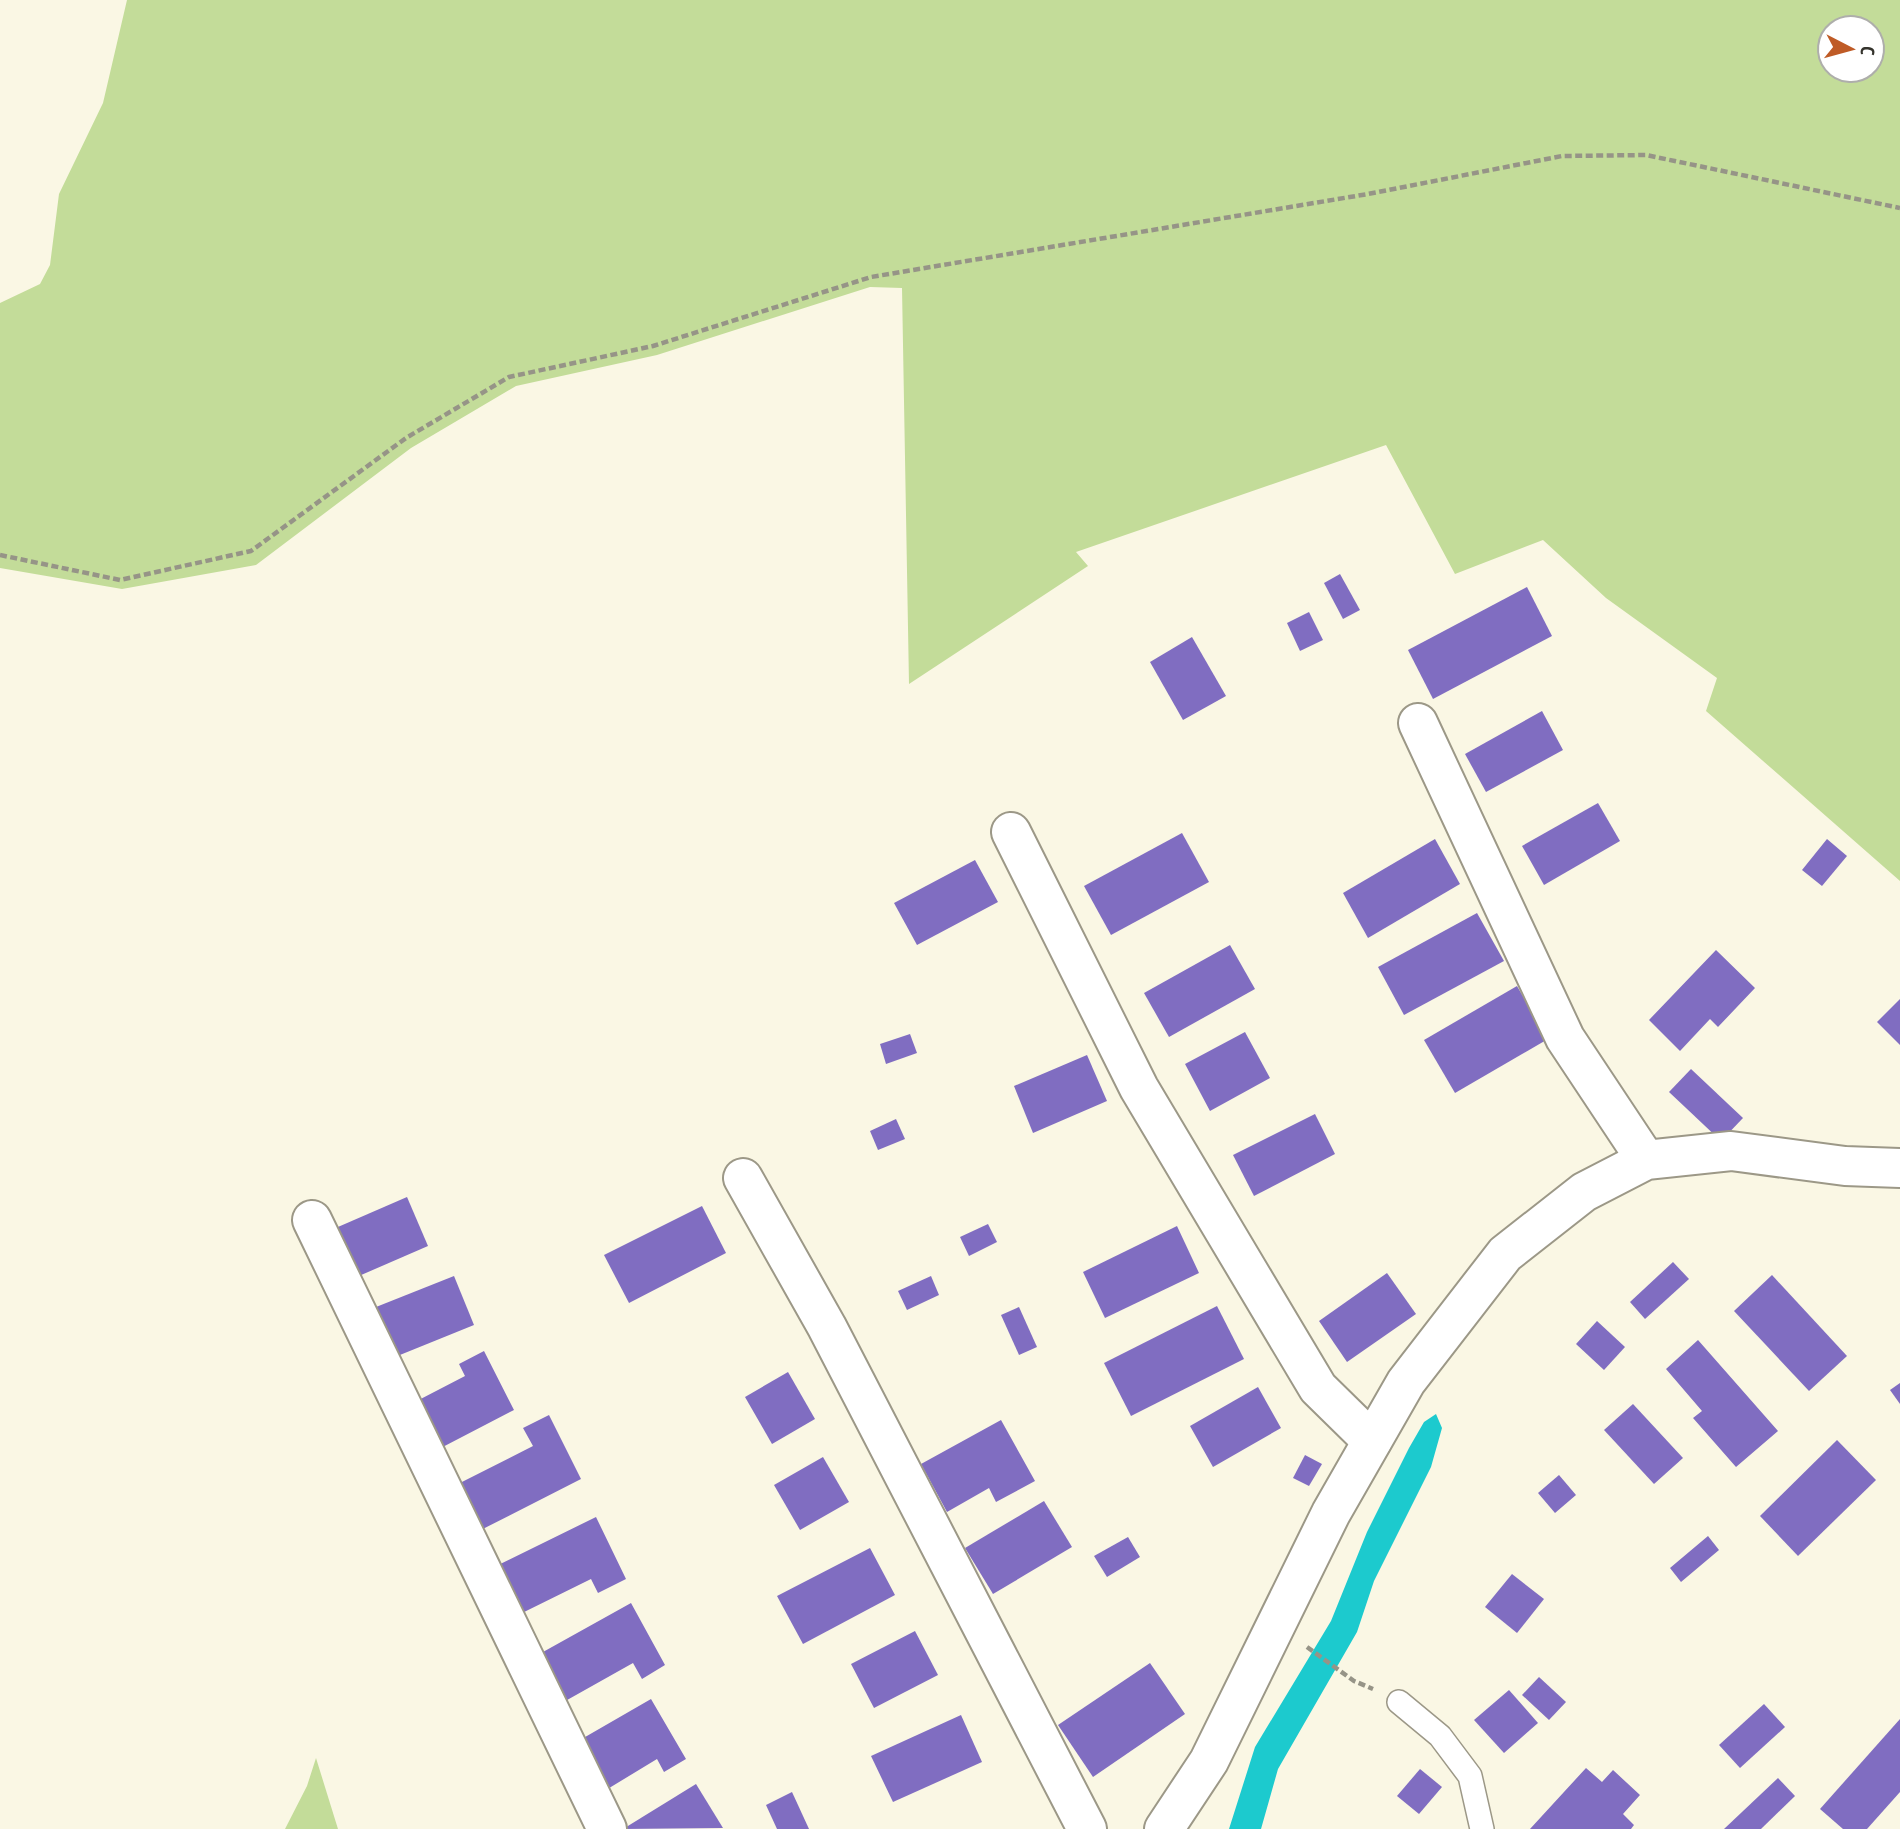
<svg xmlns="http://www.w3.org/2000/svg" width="1900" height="1829" viewBox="0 0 1900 1829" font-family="'PT Sans Narrow',sans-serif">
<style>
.green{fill:#c3dc99;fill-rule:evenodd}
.water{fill:#1ccace}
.building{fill:#806dc1}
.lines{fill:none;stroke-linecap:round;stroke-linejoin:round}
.lane-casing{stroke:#9c9887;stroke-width:26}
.street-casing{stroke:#9c9887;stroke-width:42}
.path{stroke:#969487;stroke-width:4.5;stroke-dasharray:7 3.5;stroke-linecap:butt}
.lane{stroke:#fff;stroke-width:23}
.street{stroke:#fff;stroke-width:38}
</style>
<rect width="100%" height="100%" fill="#faf7e4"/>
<g class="green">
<path d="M 127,0 L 1900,0 L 1900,881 L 1706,711 L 1717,678 L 1606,598 L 1543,540 L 1455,574 L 1386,445 L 1076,552 L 1088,566 L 909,684 L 902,288 L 870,287 L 657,355 L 516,386 L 411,448 L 256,565 L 122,589 L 0,568 L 0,303 L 40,284 L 50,265 L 59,194 L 103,103 ZM 1872,28 L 1872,70 L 1830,70 L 1830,28 Z"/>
<path d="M 316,1758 L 338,1829 L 285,1829 L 307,1786 Z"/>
</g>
<path class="water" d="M 1436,1414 L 1442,1428 L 1431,1467 L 1374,1581 L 1357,1632 L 1278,1769 L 1261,1829 L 1229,1829 L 1255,1747 L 1331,1621 L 1367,1532 L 1409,1448 L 1424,1422 Z"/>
<g class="building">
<path d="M 1340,574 L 1360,610 L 1343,619 L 1324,583 Z"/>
<path d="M 1527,587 L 1552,636 L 1433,699 L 1408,650 Z"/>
<path d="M 1309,612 L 1323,640 L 1300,651 L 1287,623 Z"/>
<path d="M 1192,637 L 1226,696 L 1183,720 L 1150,662 Z"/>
<path d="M 1542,711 L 1563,750 L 1486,792 L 1465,754 Z"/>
<path d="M 1598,803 L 1620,841 L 1544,885 L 1522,846 Z"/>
<path d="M 1182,833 L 1209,882 L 1111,935 L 1084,886 Z"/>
<path d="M 1435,839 L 1460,884 L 1368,938 L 1343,893 Z"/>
<path d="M 1827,839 L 1847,856 L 1822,886 L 1802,870 Z"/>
<path d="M 975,860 L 998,902 L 917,945 L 894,903 Z"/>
<path d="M 1477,913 L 1504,961 L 1404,1015 L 1378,967 Z"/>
<path d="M 1230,945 L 1255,989 L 1169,1037 L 1144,993 Z"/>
<path d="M 1716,950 L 1755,988 L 1718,1027 L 1710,1019 L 1680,1051 L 1649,1020 Z"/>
<path d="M 1517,986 L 1548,1039 L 1455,1093 L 1424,1040 Z"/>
<path d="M 1900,999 L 1900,1045 L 1877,1022 Z"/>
<path d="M 1245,1032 L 1270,1078 L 1210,1111 L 1185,1064 Z"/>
<path d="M 910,1034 L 917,1053 L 886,1064 L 880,1044 Z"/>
<path d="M 1087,1055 L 1107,1101 L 1033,1133 L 1014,1086 Z"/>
<path d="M 1691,1069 L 1743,1118 L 1721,1141 L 1669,1092 Z"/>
<path d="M 1315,1114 L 1335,1154 L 1254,1196 L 1233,1155 Z"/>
<path d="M 896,1119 L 905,1139 L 878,1150 L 870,1131 Z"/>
<path d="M 407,1197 L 428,1246 L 352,1279 L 331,1230 Z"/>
<path d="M 702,1206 L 726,1253 L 629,1303 L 604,1255 Z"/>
<path d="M 988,1224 L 997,1242 L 969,1256 L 960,1237 Z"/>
<path d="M 1177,1226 L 1199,1273 L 1105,1318 L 1083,1272 Z"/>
<path d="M 1673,1262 L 1689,1279 L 1645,1319 L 1630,1302 Z"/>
<path d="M 1387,1273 L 1416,1314 L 1347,1362 L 1319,1321 Z"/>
<path d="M 1772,1275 L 1847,1356 L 1809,1391 L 1734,1311 Z"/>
<path d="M 454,1276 L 474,1325 L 390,1359 L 371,1309 Z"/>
<path d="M 931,1276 L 939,1295 L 907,1310 L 898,1291 Z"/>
<path d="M 1217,1306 L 1244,1359 L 1131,1416 L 1104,1363 Z"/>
<path d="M 1019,1307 L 1037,1347 L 1019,1355 L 1001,1315 Z"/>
<path d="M 1597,1321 L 1625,1347 L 1604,1370 L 1576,1344 Z"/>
<path d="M 1698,1340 L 1778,1431 L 1736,1467 L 1693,1418 L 1702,1411 L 1666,1369 Z"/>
<path d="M 484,1351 L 514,1410 L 435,1451 L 411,1404 L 465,1376 L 459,1364 Z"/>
<path d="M 788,1372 L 815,1419 L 772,1444 L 745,1397 Z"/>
<path d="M 1900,1383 L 1900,1404 L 1890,1390 Z"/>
<path d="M 1258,1387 L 1281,1428 L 1213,1467 L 1190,1426 Z"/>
<path d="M 1633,1404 L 1683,1458 L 1654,1484 L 1604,1430 Z"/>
<path d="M 549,1415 L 581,1479 L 473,1534 L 450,1488 L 533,1446 L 523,1428 Z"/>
<path d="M 1001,1420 L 1035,1481 L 996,1502 L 989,1488 L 947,1512 L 921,1464 Z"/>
<path d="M 1837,1440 L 1876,1480 L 1798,1556 L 1760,1516 Z"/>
<path d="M 1305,1455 L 1322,1464 L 1309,1486 L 1293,1478 Z"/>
<path d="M 823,1457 L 849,1502 L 800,1530 L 774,1485 Z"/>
<path d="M 1559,1475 L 1576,1495 L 1555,1513 L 1538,1493 Z"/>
<path d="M 1044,1501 L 1072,1547 L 993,1594 L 965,1548 Z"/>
<path d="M 596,1517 L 626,1579 L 598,1593 L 591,1579 L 514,1617 L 490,1569 Z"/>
<path d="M 1708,1536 L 1719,1550 L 1681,1582 L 1670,1568 Z"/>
<path d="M 1128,1537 L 1140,1557 L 1107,1577 L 1094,1556 Z"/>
<path d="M 870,1548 L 895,1595 L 803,1644 L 777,1596 Z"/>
<path d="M 1512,1574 L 1544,1599 L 1517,1633 L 1485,1607 Z"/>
<path d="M 631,1603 L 665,1665 L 642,1679 L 633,1663 L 560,1704 L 534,1657 Z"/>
<path d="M 915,1631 L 938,1675 L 874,1708 L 851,1664 Z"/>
<path d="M 1150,1663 L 1185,1714 L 1093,1777 L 1058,1725 Z"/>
<path d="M 1539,1677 L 1566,1702 L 1549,1720 L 1522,1695 Z"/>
<path d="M 1509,1690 L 1538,1723 L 1504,1753 L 1474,1720 Z"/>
<path d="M 651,1699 L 686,1759 L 664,1772 L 657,1759 L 601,1793 L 573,1744 Z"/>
<path d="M 1764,1704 L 1785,1727 L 1740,1768 L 1719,1745 Z"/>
<path d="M 961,1715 L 982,1762 L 893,1802 L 871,1756 Z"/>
<path d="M 1900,1719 L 1900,1792 L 1867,1829 L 1843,1829 L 1820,1809 Z"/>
<path d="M 1586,1768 L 1602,1782 L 1613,1770 L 1640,1795 L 1623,1814 L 1634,1825 L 1631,1829 L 1530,1829 Z"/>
<path d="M 1420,1769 L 1442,1787 L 1419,1814 L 1397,1796 Z"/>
<path d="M 1778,1778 L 1795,1796 L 1761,1829 L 1724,1829 Z"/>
<path d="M 696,1784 L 723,1828 L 623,1829 Z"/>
<path d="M 792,1792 L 809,1829 L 777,1829 L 766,1805 Z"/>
</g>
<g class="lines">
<g class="lane-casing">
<path id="lane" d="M 1399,1702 L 1440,1736 L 1470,1776 L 1482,1829"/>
</g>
<g class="street-casing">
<g id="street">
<path d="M 1418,723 L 1565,1038 L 1646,1160"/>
<path d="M 1011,832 L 1139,1088 L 1318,1388 L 1372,1441"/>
<path d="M 743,1178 L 827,1327 L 1087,1829"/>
<path d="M 312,1220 L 607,1829"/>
<path d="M 1164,1829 L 1209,1761 L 1331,1513 L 1406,1382 L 1505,1254 L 1584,1192 L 1646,1160 L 1731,1151 L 1845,1166 L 1900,1168"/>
</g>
</g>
<g class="path">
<path d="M 0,555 L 120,580 L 251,551 L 406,438 L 509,377 L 653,346 L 871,277 L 1368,194 L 1562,156 L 1646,155 L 1900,208"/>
<path d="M 1307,1647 L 1354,1681 L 1373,1689"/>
</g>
<use href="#lane" class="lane"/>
<use href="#street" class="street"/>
</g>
<g transform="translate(1851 49) rotate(96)"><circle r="33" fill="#ffffff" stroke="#aeaeab" stroke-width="2"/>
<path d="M0-5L12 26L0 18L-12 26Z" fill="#bf5b26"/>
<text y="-10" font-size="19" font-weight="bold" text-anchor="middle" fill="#35342d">С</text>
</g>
</svg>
